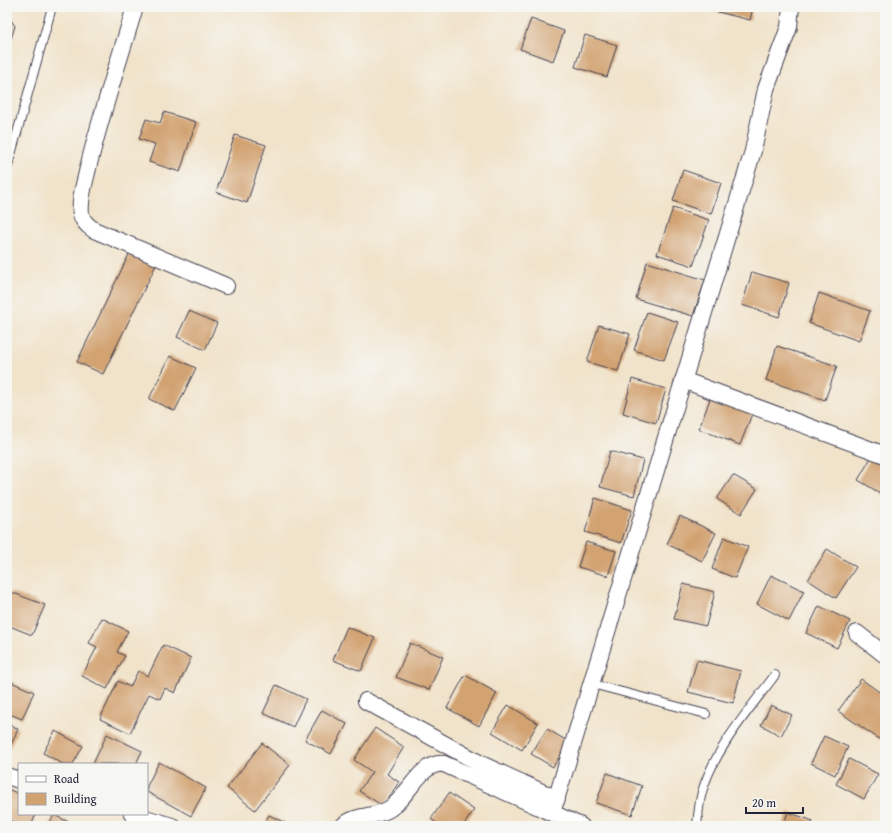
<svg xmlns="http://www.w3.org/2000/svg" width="892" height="833" viewBox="0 0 892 833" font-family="'Gentium Book Plus',serif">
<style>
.building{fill:#d2a271}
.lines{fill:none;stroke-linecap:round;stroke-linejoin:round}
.service-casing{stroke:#413f50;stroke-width:10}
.minor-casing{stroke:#413f50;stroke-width:18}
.service{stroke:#fff;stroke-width:8}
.minor{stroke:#fff;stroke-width:16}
</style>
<rect width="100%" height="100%" fill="#f6f6f2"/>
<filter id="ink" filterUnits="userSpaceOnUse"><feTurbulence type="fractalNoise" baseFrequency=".025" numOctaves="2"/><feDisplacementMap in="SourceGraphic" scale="8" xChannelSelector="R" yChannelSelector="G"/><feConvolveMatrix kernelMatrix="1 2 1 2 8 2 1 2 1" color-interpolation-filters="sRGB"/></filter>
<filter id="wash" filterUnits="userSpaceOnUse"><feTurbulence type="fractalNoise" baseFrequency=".012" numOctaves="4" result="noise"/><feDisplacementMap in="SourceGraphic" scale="16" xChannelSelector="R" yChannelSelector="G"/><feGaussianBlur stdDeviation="0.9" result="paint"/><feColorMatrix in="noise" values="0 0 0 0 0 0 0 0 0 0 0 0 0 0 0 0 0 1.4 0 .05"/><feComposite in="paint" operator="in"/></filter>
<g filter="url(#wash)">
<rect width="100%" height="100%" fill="#f1e3ca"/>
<g id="blocks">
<g class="building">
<path d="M 711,7 L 753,7 L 750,20 L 710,10 Z"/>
<path d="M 7,14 L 15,26 L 10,42 L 7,43 Z"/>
<path d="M 531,19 L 564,31 L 553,61 L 520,49 Z"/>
<path d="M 585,35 L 617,45 L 607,77 L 575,67 Z"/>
<path d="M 164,112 L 196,122 L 180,172 L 149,162 L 155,144 L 139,139 L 146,119 L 160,123 Z"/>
<path d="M 235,135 L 266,145 L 247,203 L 216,192 Z"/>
<path d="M 683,170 L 721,183 L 711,214 L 673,201 Z"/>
<path d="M 673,208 L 709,220 L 693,266 L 657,254 Z"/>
<path d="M 130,252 L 156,265 L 103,374 L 77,362 Z"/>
<path d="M 647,262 L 705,280 L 693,316 L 636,299 Z"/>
<path d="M 752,272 L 789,283 L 779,317 L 742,305 Z"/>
<path d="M 819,293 L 870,311 L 859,341 L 809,323 Z"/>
<path d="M 189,311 L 217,323 L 205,350 L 177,337 Z"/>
<path d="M 647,312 L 678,322 L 664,360 L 634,350 Z"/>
<path d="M 599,325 L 630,334 L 618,371 L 587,362 Z"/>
<path d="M 777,346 L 837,366 L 825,400 L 766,380 Z"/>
<path d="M 170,356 L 196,368 L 175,411 L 149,399 Z"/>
<path d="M 632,379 L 666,389 L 656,423 L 623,413 Z"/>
<path d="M 710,399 L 752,414 L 740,445 L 699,429 Z"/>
<path d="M 610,451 L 643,460 L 634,496 L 600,487 Z"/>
<path d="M 872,456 L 885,463 L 885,496 L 858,480 Z"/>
<path d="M 733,475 L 757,489 L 741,514 L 717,499 Z"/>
<path d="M 595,498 L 632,510 L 621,543 L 585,532 Z"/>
<path d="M 680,516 L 716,533 L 702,561 L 667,544 Z"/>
<path d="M 724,537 L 748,547 L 735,578 L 712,569 Z"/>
<path d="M 586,542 L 616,551 L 608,576 L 578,567 Z"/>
<path d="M 827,549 L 856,567 L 836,598 L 808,580 Z"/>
<path d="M 771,575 L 804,591 L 789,621 L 757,604 Z"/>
<path d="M 683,584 L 715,592 L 706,626 L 674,619 Z"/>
<path d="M 11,592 L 45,605 L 32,635 L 7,625 L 7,603 Z"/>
<path d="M 819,606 L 850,621 L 837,648 L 806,633 Z"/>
<path d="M 102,618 L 128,631 L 117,652 L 125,656 L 107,689 L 82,676 L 97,647 L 89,643 Z"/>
<path d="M 347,627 L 375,638 L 361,671 L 333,660 Z"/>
<path d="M 7,640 L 11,643 L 7,650 Z"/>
<path d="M 410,643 L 443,657 L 429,690 L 396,677 Z"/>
<path d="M 163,645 L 191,658 L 175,693 L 165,688 L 160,699 L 149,694 L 130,733 L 100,719 L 118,681 L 130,687 L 138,671 L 148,676 Z"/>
<path d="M 697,660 L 741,671 L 733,703 L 688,692 Z"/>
<path d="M 465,675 L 497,693 L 479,726 L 447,708 Z"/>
<path d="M 861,679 L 885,696 L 885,743 L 838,711 Z"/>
<path d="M 9,681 L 34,692 L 22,719 L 7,713 L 7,685 Z"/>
<path d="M 276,685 L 306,699 L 293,727 L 263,713 Z"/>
<path d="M 508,705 L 538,723 L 522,750 L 492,732 Z"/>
<path d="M 771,705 L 792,715 L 781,736 L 761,725 Z"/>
<path d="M 322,710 L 347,724 L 331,754 L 305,740 Z"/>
<path d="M 7,724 L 18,729 L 7,754 Z"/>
<path d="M 375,728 L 404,747 L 387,774 L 399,782 L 383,806 L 359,791 L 372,772 L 354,760 Z"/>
<path d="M 547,729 L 569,742 L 553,767 L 531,754 Z"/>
<path d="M 55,731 L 83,746 L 73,764 L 63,764 L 43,753 Z"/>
<path d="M 107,734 L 142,751 L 136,764 L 93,764 Z"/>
<path d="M 824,736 L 848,747 L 835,775 L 811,763 Z"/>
<path d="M 262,743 L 290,765 L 255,810 L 227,788 Z"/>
<path d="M 849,759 L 878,774 L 864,799 L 836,784 Z"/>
<path d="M 159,762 L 206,788 L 191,816 L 147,792 L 147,786 Z"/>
<path d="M 607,773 L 642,786 L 632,815 L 596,803 Z"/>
<path d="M 8,789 L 19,794 L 19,814 L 36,814 L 31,826 L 23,826 L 7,819 L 7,792 Z"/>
<path d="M 449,793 L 474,810 L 463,826 L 441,826 L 431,819 Z"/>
<path d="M 788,812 L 813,821 L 811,826 L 783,826 Z"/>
<path d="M 54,815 L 77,826 L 48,826 Z"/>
<path d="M 269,815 L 291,826 L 263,826 Z"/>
</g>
</g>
</g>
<g filter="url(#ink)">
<use href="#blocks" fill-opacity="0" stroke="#413f50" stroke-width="1"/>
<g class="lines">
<g class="service-casing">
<g id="service">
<path d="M 7,169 L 52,7"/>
<path d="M 592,684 L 706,714"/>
<path d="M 697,826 C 698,815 699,803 702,792 C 714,750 749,710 775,675"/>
</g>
</g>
<g class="minor-casing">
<g id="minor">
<path d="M 135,7 C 119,61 101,114 88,168 C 85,182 79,199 81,214 C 82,221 88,226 94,230 L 226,286"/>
<path d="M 683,380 L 885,455"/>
<path d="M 857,633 L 885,655"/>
<path d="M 366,701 L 481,764 L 557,799"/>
<path d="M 7,776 L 19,780"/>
<path d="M 552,813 L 753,151 L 766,89 L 789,27 L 791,7"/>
<path d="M 132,814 L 172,826"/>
<path d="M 343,826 C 356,814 375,818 389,809 C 408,798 420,761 444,764 L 581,826"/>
</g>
</g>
<use href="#service" class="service"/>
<use href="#minor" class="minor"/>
</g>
</g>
<rect width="892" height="833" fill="none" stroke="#f6f6f2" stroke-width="24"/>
<rect x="18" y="763" width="130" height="52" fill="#f6f6f2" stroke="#a1a1a9"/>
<rect x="26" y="776" width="20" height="6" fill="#ffffff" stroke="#a1a1a9"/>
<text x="54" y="783" font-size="12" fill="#22223b">Road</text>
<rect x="26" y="793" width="20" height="12" fill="#d2a271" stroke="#a1a1a9"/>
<text x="54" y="803" font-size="12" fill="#22223b">Building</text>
<path d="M746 807v6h57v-6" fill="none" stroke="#22223b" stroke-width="2"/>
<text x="752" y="807" font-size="12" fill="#22223b" stroke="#f6f6f2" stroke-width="3" paint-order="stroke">20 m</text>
</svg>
